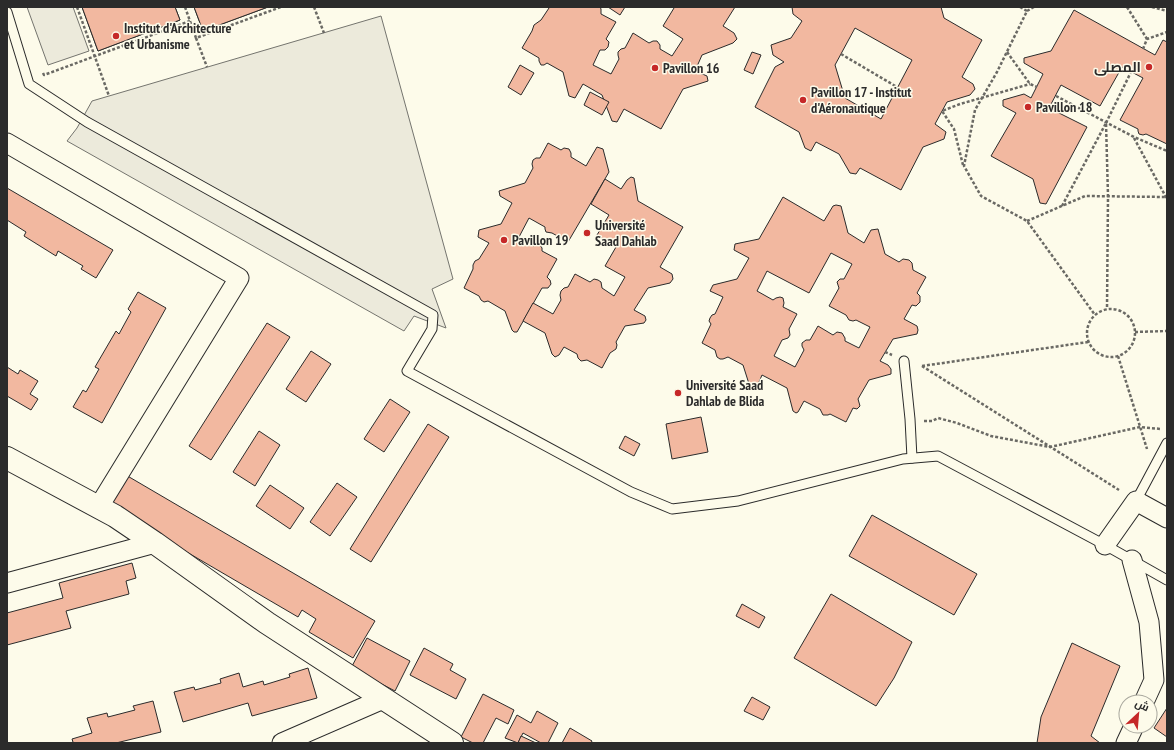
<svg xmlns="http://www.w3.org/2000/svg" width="1174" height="750" viewBox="0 0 1174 750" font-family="'PT Sans Narrow',Cairo,sans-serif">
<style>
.parking{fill:#eceadb;stroke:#74746e}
.building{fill:#f2b8a0;stroke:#2b2b2b;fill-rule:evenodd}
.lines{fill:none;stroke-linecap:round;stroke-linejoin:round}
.service-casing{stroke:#2b2b2b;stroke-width:11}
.minor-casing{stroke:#2b2b2b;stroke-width:21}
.tertiary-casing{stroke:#2b2b2b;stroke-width:24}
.path{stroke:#6a6964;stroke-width:2.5;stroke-dasharray:3 2;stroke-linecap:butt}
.service{stroke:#fdfbea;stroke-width:9}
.minor{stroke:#fdfbea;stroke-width:19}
.tertiary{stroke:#fdfbea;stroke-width:22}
.poi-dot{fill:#c62828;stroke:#fdfbea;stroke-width:1.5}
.labels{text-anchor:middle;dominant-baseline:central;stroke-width:3;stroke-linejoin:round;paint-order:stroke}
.poi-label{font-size:14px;font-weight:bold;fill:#2b2b2b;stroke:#fdfbea;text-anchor:start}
</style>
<rect width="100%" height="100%" fill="#fdfbea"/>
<g class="parking">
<path d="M 27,7 L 73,7 L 89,51 L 48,65 Z"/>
<path d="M 381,16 L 453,279 L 432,289 L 446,328 L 414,316 L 404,331 L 67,141 L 77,128 L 92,101 Z"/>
</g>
<g class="building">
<path d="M 82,7 L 175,7 L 180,20 L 98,51 Z"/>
<path d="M 82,7 L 175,7 L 180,20 L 98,51 Z"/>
<path d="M 194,7 L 268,7 L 203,31 Z"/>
<path d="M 194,7 L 268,7 L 203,31 Z"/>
<path d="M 548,7 L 600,7 L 601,9 L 601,14 L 616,22 L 606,39 L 609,42 L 608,47 L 605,50 L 600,50 L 593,65 L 611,74 L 619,59 L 618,55 L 618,52 L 621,49 L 625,48 L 633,33 L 649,43 L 653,41 L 657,41 L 660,45 L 660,49 L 672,56 L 683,39 L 663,26 L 674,8 L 673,7 L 735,7 L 723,26 L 734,33 L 737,39 L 733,43 L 702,55 L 695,71 L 707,76 L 708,81 L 683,89 L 661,129 L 624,109 L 617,122 L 612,121 L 602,95 L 583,84 L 575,98 L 569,96 L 563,72 L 547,63 L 544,65 L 541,65 L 539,61 L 539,58 L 522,48 L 532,31 L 534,25 L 541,20 L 549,8 Z"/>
<path d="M 608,7 L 625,7 L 620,15 Z"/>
<path d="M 792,7 L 941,7 L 944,18 L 982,40 L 962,77 L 973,84 L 975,89 L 970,95 L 947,102 L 935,124 L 946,132 L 944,139 L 923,147 L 901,190 L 860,168 L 856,174 L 850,173 L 839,154 L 816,142 L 811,151 L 805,148 L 799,132 L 755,107 L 775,67 L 784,62 L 773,55 L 771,45 L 791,38 L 802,21 L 793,14 ZM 855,28 L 912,60 L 881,119 L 845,98 L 835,65 Z"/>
<path d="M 1074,10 L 1155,55 L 1163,40 L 1167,42 L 1167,144 L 1146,134 L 1143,135 L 1139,134 L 1138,131 L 1138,129 L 1120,120 L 1143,78 L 1122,67 L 1100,106 L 1061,85 L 1049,108 L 1087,127 L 1046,204 L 1040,203 L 1033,179 L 991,156 L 1016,113 L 1003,106 L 1003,100 L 1024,94 L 1031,98 L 1043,74 L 1024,63 L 1024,58 L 1051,51 Z"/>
<path d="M 752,52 L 761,55 L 753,74 L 744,70 Z"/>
<path d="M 520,65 L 534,73 L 521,95 L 508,87 Z"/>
<path d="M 590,92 L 609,102 L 602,115 L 584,105 Z"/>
<path d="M 548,143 L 561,150 L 564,148 L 569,149 L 571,153 L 571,157 L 586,166 L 597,147 L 603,149 L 609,172 L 568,242 L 552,233 L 546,232 L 545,229 L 545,227 L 529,218 L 519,237 L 534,246 L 536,244 L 540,245 L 542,248 L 542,251 L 557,259 L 547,277 L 550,280 L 551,284 L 548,288 L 542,288 L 517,332 L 514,332 L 512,330 L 505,311 L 488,301 L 484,302 L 481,300 L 479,296 L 464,288 L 473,269 L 473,265 L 475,261 L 479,259 L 489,243 L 478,237 L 479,230 L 501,224 L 512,203 L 500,196 L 499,191 L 525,183 L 533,168 L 532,164 L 533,160 L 536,158 L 540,158 Z"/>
<path d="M 631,177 L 634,178 L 638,201 L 683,227 L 660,267 L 672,274 L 673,279 L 670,283 L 648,288 L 634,310 L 645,316 L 646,320 L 644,323 L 625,326 L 616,342 L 617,345 L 616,349 L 610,353 L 602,368 L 587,360 L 581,361 L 578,358 L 577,354 L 564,347 L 559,355 L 555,357 L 552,354 L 545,333 L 523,321 L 533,303 L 553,314 L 561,300 L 560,295 L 561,291 L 564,288 L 568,287 L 575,274 L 590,282 L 594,279 L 598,280 L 601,282 L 602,288 L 614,296 L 625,277 L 605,266 L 616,247 L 597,235 L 609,215 L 591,204 L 605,179 L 621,189 L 627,180 Z"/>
<path d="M 7,188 L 113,250 L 96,278 L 81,269 L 83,266 L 58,251 L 56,256 L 24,236 L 26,232 L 7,220 Z"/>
<path d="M 783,197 L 824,221 L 833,206 L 836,205 L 841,206 L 848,233 L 864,243 L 871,230 L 878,229 L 885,254 L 899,262 L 903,259 L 909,260 L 912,263 L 913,270 L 926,277 L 917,293 L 920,296 L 920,302 L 916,306 L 912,305 L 904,319 L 917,326 L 918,330 L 917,334 L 893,339 L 880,361 L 888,365 L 891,369 L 891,374 L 869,380 L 858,399 L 860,406 L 857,409 L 853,408 L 846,422 L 830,414 L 828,415 L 823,415 L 820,409 L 804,401 L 798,412 L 796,413 L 793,411 L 787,388 L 762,375 L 756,389 L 753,389 L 750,387 L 743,365 L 728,357 L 723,359 L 720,359 L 717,357 L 715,350 L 702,343 L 711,324 L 709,321 L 710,318 L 712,315 L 715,314 L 723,297 L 710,291 L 713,285 L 737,279 L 749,258 L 734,250 L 735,244 L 759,239 ZM 831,253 L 852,264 L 844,279 L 840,279 L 837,282 L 839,288 L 829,306 L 846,315 L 849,320 L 853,321 L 856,320 L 870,327 L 859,348 L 845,341 L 845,338 L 842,333 L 837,332 L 833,335 L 818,326 L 810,340 L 806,340 L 802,343 L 802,346 L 804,350 L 795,367 L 774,356 L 782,340 L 788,338 L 790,335 L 789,329 L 797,314 L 783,307 L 784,303 L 783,298 L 780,297 L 776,298 L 773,300 L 757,291 L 767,271 L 809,293 Z"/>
<path d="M 138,292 L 166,308 L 102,423 L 73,407 L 83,390 L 86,392 L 99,369 L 95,367 L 116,331 L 119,334 L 131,312 L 128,309 Z"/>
<path d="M 267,323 L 290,337 L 211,460 L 189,446 Z"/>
<path d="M 311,351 L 331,364 L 306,402 L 286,389 Z"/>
<path d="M 7,367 L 18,374 L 20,370 L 38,381 L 30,394 L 38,399 L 31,410 L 7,396 Z"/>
<path d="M 390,399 L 410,412 L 384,452 L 364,439 Z"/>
<path d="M 701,417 L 708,452 L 672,459 L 666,424 Z"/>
<path d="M 428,424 L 449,437 L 371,562 L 350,549 Z"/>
<path d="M 259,431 L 280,445 L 255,486 L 233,472 Z"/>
<path d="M 625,436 L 640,444 L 634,456 L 619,448 Z"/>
<path d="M 119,471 L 375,621 L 353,658 L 309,632 L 316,619 L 302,610 L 298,617 L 101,502 Z"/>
<path d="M 337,483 L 357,497 L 330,536 L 310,522 Z"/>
<path d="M 270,485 L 304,508 L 290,529 L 256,506 Z"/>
<path d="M 872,515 L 977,574 L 954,615 L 849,556 Z"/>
<path d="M 132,563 L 136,578 L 126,581 L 129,594 L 66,611 L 71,628 L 7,645 L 7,613 L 63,598 L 59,583 Z"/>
<path d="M 831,594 L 912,642 L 894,678 L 876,706 L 794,658 Z"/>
<path d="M 742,604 L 765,617 L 759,628 L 736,616 Z"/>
<path d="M 367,638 L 410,661 L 395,691 L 351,668 Z"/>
<path d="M 1072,643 L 1120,666 L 1091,736 L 1100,743 L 1037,743 L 1041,717 Z"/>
<path d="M 424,648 L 453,664 L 450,670 L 466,679 L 456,699 L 410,675 Z"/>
<path d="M 308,668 L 317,698 L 252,716 L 248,703 L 183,722 L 174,692 L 194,687 L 195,690 L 221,683 L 220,679 L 239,673 L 243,687 L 263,681 L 264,685 L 290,677 L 289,674 Z"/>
<path d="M 483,694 L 514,710 L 508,724 L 496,718 L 483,743 L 473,743 L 461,737 Z"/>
<path d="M 752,697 L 770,707 L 763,720 L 744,711 Z"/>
<path d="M 153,701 L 161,732 L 116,743 L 71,743 L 73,742 L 72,739 L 92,733 L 87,718 L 107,713 L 108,717 L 135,710 L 133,706 Z"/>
<path d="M 1167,708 L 1167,737 L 1154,728 Z"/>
<path d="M 537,711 L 558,723 L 548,743 L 541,743 L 523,733 L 518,743 L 505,738 L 517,715 L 531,723 Z"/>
<path d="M 570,728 L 592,741 L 591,743 L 562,743 Z"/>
<path d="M 521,736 L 536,743 L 518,743 Z"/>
</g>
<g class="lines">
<g class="service-casing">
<g id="service">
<path d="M 7,12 L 29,84 L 87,122 L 433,315 L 432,329 L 407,371 L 631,492 L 672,509 L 738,501 L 903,459 L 938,456 L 1105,545 L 1167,580"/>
<path d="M 904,361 L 910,419 L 912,458"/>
<path d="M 1136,501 L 1167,443"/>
</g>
</g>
<g class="minor-casing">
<g id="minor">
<path d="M 7,143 L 239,278 L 98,508"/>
<path d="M 1105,545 L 1136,501 L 1167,518"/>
<path d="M 1132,560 L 1149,622 L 1154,680 L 1144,702"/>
<path d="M 7,583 L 155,543"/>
<path d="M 282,743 L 383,699"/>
<path d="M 1126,743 L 1134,726"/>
</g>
</g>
<g class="tertiary-casing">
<path id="tertiary" d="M 7,458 L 115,516 L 155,543 L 267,623 L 452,743"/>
</g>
<g class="path">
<path d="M 77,7 L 109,96"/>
<path d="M 185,7 L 196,38 L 281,7"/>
<path d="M 314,7 L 324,33"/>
<path d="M 1020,7 L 1027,11 L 997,72 L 975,110 L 964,166 L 981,196 L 1027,221 L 1095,315"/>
<path d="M 1127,7 L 1147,39"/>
<path d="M 1152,7 L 1167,11"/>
<path d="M 1027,11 L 1034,7"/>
<path d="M 196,38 L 207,67"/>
<path d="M 1143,49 L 1147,39 L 1167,32"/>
<path d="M 1007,52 L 1030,84 L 1037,87"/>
<path d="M 841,54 L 897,87"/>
<path d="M 43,73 L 44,75 L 190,21"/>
<path d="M 1056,96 L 1134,137 L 1167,151"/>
<path d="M 1106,123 L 1131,72"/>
<path d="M 1134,138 L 1167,199"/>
<path d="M 963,165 L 954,129 L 942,111 L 960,104 L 1030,84"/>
<path d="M 1062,206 L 1106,123 L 1108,196 L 1107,309"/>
<path d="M 1027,221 L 1085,196 L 1167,197"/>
<circle cx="1111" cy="333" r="24"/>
<path d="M 1135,332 L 1167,331"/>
<path d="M 885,352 L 892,355"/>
<path d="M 1118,356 L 1147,449"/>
<path d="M 922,366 L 1119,490"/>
<path d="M 922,366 L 1088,342"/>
<path d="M 924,421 L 932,421 L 938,418 L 957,423 L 991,436 L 1050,447 L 1140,427 L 1161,429"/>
</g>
<use href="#service" class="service"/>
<use href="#minor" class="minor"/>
<use href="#tertiary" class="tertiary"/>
</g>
<g class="poi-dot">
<circle cx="116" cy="36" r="4"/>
<circle cx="1149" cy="67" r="4"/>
<circle cx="655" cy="68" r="4"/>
<circle cx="803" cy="100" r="4"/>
<circle cx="1028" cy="107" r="4"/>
<circle cx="587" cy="233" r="4"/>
<circle cx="504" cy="240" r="4"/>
<circle cx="678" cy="393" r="4"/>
</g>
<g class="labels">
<g class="poi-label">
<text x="124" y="28">Institut d'Architecture<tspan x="124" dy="16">et Urbanisme</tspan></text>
<text x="1141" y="67" text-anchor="end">المصلى</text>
<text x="663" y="68">Pavillon 16</text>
<text x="811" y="92">Pavillon 17 - Institut<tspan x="811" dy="16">d'Aéronautique</tspan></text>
<text x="1036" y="107">Pavillon 18</text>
<text x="595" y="225">Université<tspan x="595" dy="16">Saad Dahlab</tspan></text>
<text x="512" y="240">Pavillon 19</text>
<text x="686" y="385">Université Saad<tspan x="686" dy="16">Dahlab de Blida</tspan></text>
</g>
</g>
<rect width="1174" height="750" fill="none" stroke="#2b2b2b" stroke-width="16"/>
<g transform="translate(1138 714) rotate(26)"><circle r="19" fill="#fdfbea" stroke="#a9a89e"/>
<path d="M0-3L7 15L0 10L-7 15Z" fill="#c62828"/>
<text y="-6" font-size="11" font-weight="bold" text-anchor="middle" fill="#2b2b2b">ش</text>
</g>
</svg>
